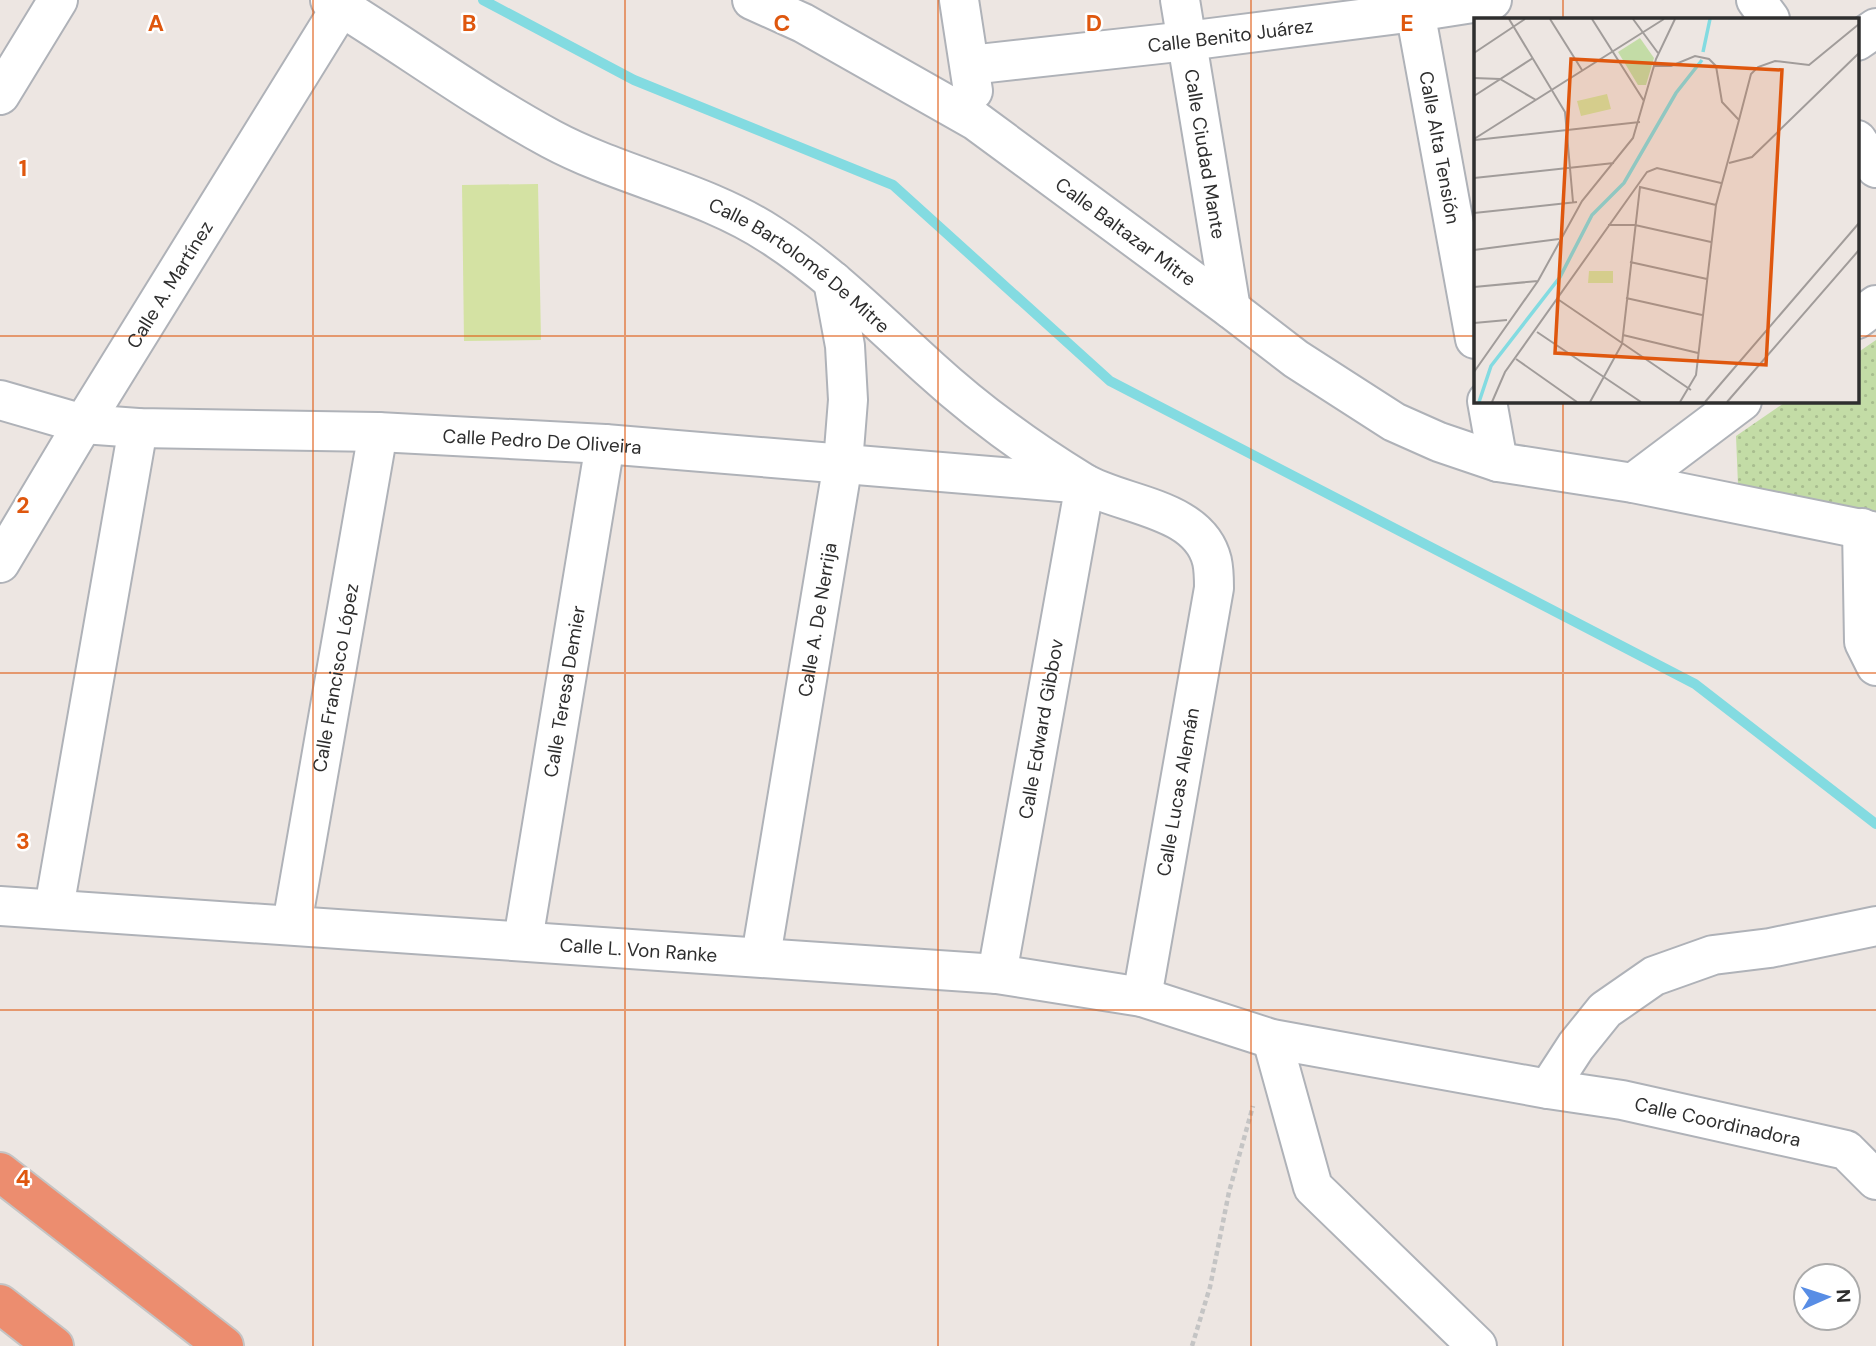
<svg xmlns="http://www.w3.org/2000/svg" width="1876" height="1346" viewBox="0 0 1876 1346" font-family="'DM Sans',sans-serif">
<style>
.grass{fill:url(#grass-dots)}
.pitch{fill:#d4e2a3}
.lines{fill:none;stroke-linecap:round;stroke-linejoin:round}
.stream{stroke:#83dbe1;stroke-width:10}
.minor-casing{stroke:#afb2b8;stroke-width:42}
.highway-casing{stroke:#c4c4c4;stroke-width:42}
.path{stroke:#c4c4c4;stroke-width:4.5;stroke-dasharray:5 3.5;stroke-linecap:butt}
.minor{stroke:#fff;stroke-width:38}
.highway{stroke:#ec8d6f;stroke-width:38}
.grid{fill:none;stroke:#df570e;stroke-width:2;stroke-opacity:0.55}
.labels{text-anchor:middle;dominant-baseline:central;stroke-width:5;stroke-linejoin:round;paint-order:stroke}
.street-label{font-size:19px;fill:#2e2e2e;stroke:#fff}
.inset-river{fill:none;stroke:#83dbe1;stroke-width:3.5}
.inset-road{fill:none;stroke:#a19c9a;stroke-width:2}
.view{fill:#df570e;fill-opacity:0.15;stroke:#df570e;stroke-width:3.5}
.inset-edge{fill:none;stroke:#2e2e2e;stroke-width:3.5}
.grid-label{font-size:23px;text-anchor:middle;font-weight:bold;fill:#df570e;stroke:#fff;stroke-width:5;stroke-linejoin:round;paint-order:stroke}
</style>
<defs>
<pattern id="grass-dots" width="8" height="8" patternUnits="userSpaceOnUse" patternTransform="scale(1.75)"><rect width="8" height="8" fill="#c3dca6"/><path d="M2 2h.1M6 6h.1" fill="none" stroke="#a8bd8f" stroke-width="1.8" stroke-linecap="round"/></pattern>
</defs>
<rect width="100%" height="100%" fill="#ede6e2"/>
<path class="grass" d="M 1876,340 L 1876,519 L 1738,485 L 1736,436 L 1787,401 L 1857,401 L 1857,353 Z"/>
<path class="pitch" d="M 538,184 L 541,340 L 464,341 L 462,185 Z"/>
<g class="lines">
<path class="stream" d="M 483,0 L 634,80 L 893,185 L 1110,381 L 1695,684 L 1876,824"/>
<g class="minor-casing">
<g id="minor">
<path id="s1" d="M 330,0 C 404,45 475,98 551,139 C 622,177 704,191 771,235 C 829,272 878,322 929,368 C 976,411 1028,449 1082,482 C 1121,506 1199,507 1212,561 C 1214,570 1214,580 1214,588 L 1142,997"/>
<path id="s2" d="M 752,0 L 803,23 L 976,121 L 1231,309 L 1296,359 L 1394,422 L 1439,442 L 1498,462 L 1633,483 L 1876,532"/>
<path d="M 959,0 L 973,91"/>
<path id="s3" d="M 1180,0 L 1231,309"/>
<path id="s4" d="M 1413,0 L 1475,339"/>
<path d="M 1756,0 L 1770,19"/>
<path d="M 1857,41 L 1876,28"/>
<path id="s5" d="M 970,65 L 1187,41 L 1415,12 L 1492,0"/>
<path d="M 0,95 L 58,0"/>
<path d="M 1857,140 L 1876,168"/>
<path d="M 1857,319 L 1876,305"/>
<path id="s6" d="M 0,400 L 83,424 L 138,428 L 378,432 L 605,444 L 1085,484 L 997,974"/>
<path d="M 1487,401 L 1498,462"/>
<path d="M 1633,483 L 1742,401"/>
<path d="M 1862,528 L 1864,642 L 1876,666"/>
<path id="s7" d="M 0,563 L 83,424 L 341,7"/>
<path id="s8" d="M 0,906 L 997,974 L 1142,997 L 1272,1039 L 1548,1089 L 1576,1046 L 1605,1010 L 1654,976 L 1713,955 L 1770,948 L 1876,926"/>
<path d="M 54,908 L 138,428"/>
<path id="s9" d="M 292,924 L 378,432"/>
<path id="s10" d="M 523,940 L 605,444"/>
<path id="s11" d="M 761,956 L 843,463 L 848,400 L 845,346 L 833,281"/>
<path d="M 1272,1039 L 1313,1187 L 1477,1346"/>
<path id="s12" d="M 1548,1089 L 1622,1100 L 1846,1150 L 1876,1180"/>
</g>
</g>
<g class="highway-casing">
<g id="highway">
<path d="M 0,1172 L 224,1346"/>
<path d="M 0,1304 L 54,1346"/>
</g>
</g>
<path class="path" d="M 1192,1346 L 1210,1287 L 1229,1192 L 1253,1106"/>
<use href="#minor" class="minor"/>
<use href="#highway" class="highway"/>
</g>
<path class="grid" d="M 313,0 L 313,1346M 625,0 L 625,1346M 938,0 L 938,1346M 1251,0 L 1251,1346M 1563,0 L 1563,19M 0,336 L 1475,336M 1857,336 L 1876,336M 1563,401 L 1563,1346M 0,673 L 1876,673M 0,1010 L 1876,1010"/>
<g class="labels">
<g class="street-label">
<text stroke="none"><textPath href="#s5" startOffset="262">Calle Benito Juárez</textPath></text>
<text stroke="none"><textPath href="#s4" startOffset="150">Calle Alta Tensión</textPath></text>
<text stroke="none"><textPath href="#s3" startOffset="156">Calle Ciudad Mante</textPath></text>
<text stroke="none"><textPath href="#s2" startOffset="441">Calle Baltazar Mitre</textPath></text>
<text stroke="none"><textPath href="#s1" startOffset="542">Calle Bartolomé De Mitre</textPath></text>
<text stroke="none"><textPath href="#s7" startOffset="326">Calle A. Martínez</textPath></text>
<text stroke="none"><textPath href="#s6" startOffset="546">Calle Pedro De Oliveira</textPath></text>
<text stroke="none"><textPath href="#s11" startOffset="341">Calle A. De Nerrija</textPath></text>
<text stroke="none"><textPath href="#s9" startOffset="250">Calle Francisco López</textPath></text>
<text stroke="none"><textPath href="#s10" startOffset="252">Calle Teresa Demier</textPath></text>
<text transform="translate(1041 729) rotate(-80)">Calle Edward Gibbov</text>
<text transform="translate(1178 792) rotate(-80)">Calle Lucas Alemán</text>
<text stroke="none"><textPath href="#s8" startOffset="640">Calle L. Von Ranke</textPath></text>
<text stroke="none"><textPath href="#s12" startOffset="173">Calle Coordinadora</textPath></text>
</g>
</g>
<g transform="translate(1474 18)">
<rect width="385" height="385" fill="#ede6e2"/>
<path d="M 166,20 L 180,40 L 172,67 L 164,67 L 144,34 Z" fill="#c3dca6"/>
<path d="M 133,76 L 137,91 L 107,98 L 103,83 ZM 115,253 L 139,253 L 139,265 L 114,265 Z" fill="#d4e2a3"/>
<path class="inset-river" d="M 229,34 L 236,1M 5,384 L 17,348 L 86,259 L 118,197 L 150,165 L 202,75 L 228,42"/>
<path class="inset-road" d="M 35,1 L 91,94 L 99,184M 76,1 L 108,52M 118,1 L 170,83M 159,1 L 184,35M 0,35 L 51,1M 179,48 L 197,48 L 221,38 L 235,41 L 242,48 L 248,84 L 265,102 L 242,187 L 222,357 L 206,384M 0,60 L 26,61 L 62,82M 0,78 L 59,40M 265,102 L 277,56 L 284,49 L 301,43 L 335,47 L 385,6M 0,121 L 190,1M 1,122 L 166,104M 255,145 L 278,139 L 385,35M 0,160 L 140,145M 0,195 L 103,184M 134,207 L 161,207 L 237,224M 0,232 L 85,221M 156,244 L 233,261M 0,269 L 64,263M 152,280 L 228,297M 85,282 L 217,372M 0,305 L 33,302M 63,314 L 167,384M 149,317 L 224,335M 42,341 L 103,384M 0,354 L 64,263 L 108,183 L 159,120 L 182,41 L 201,1M 18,384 L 31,354 L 173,154 L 183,150 L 247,165M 116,384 L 148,326 L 166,169 L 242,187M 231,384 L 385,205M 253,384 L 385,232"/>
<path class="view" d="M 97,41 L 308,52 L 292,347 L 81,335 Z"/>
<rect width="385" height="385" class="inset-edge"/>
</g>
<g class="grid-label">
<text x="156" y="31">A</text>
<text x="469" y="31">B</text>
<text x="782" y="31">C</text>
<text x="1094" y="31">D</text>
<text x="1407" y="31">E</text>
<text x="23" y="176">1</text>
<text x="23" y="513">2</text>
<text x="23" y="849">3</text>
<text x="23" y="1186">4</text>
</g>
<g transform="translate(1827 1297) rotate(87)"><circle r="33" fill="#ffffff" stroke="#ababab" stroke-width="2"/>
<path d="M0-5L12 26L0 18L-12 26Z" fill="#588de5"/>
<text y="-10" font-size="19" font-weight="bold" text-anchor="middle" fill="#2e2e2e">N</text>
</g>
</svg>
